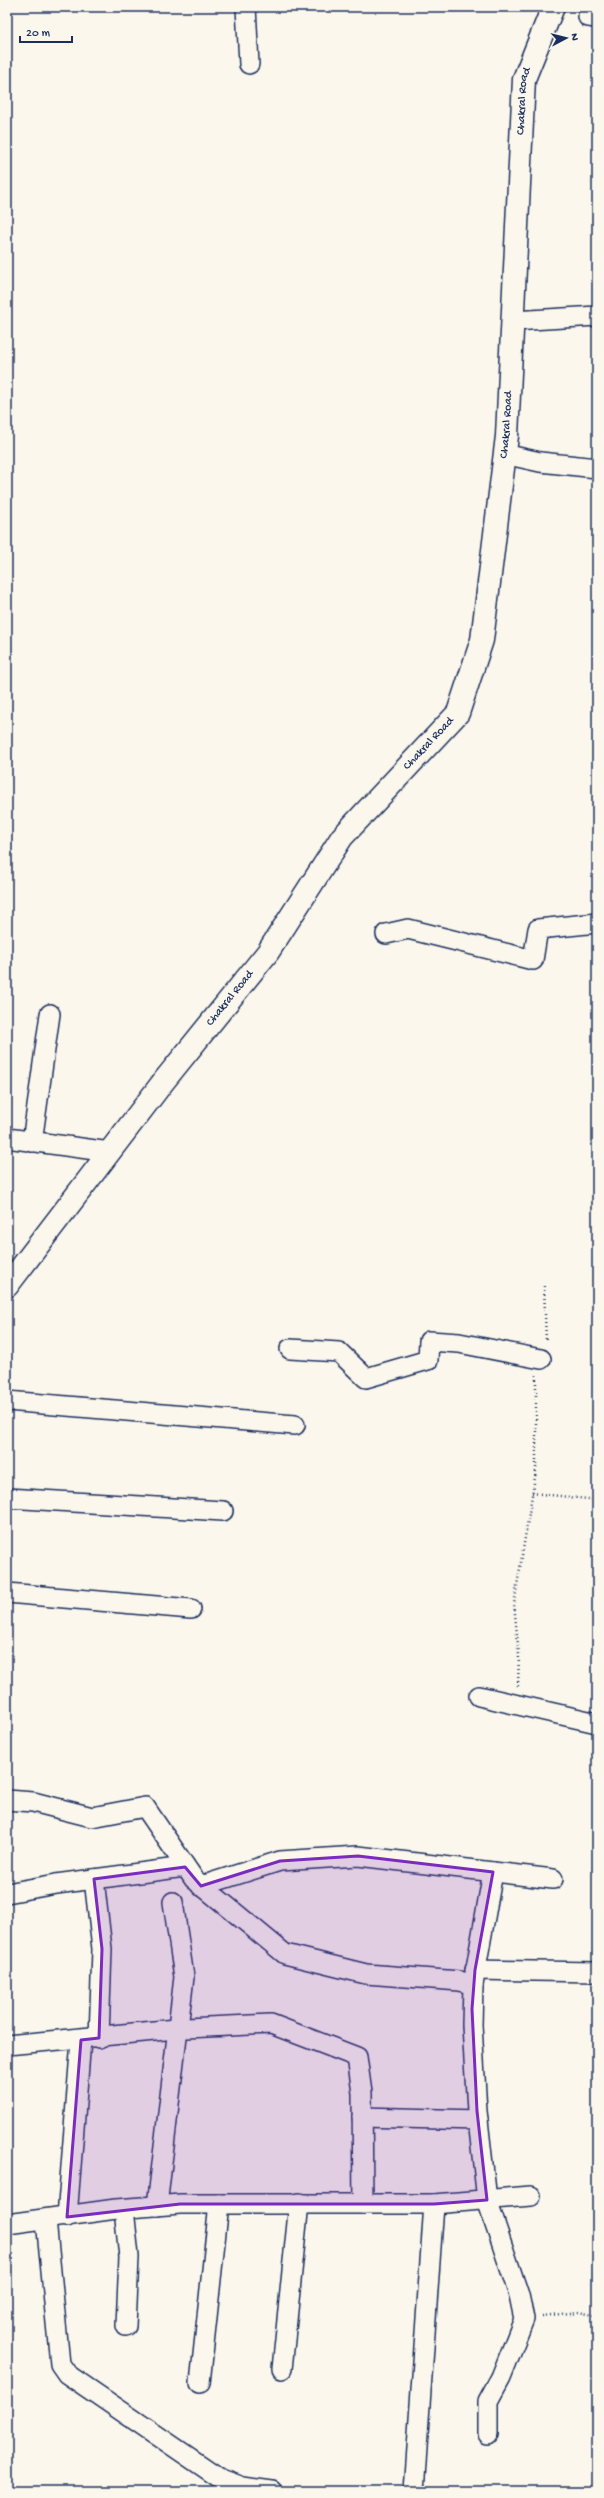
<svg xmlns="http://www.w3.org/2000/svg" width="604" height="2498" viewBox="0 0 604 2498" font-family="'Gochi Hand',sans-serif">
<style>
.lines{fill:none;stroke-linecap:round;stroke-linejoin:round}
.minor-casing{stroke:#1b2f5e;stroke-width:22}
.tertiary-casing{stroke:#1b2f5e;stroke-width:25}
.path{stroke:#1b2f5e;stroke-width:2.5;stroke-dasharray:1 3;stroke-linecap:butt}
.minor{stroke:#fbf7ec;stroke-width:19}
.tertiary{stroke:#fbf7ec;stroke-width:22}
.marked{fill:#7b2cbf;fill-opacity:0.2;stroke:#7b2cbf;stroke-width:3;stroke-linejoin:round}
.labels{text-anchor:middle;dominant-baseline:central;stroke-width:3;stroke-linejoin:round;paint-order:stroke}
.street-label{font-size:12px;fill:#1b2f5e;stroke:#fbf7ec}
</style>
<rect width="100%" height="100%" fill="#fbf7ec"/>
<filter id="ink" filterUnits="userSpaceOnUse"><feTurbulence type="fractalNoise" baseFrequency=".025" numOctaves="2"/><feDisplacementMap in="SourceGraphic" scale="8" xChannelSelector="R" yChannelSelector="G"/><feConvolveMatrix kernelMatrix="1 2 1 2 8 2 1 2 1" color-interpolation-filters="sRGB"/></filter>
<g filter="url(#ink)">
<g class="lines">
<g class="minor-casing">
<g id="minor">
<path d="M 246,7 L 249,64"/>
<path d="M 589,7 L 588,17 L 594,18 L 597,12"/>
<path d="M 513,321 L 597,316"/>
<path d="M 504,454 L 540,462 L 597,468"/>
<path d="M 386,934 L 408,929 L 533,960 L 538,929 L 597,923"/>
<path d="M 7,1138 L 110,1152"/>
<path d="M 32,1142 L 50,1014"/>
<path d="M 290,1349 L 339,1352 L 366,1378 L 428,1360 L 429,1341 L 459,1343 L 541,1359"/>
<path d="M 7,1401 L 295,1425"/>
<path d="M 7,1498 L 223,1511"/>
<path d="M 7,1593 L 191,1609"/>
<path d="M 479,1696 L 597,1723"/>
<path d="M 7,1800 L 33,1802 L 92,1817 L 145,1807 L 194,1879 L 285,1954 L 366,1974 L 460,1981 L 473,1985"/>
<path d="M 94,1879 L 102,1949 L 99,2038"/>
<path d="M 201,1886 L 280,1861 L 358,1856 L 553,1879"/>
<path d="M 7,1893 L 56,1884 L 185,1867"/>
<path d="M 475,1970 L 597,1972"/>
<path d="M 7,2045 L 186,2028 L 271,2024 L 357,2057 L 362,2093 L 363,2204"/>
<path d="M 362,2117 L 478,2120"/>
<path d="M 157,2206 L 184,1977 L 173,1902"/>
<path d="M 124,2209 L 129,2257 L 126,2326"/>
<path d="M 67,2217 L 81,2040"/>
<path d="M 46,2220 L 60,2364 L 67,2374 L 221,2479 L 243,2487 L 272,2491"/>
<path d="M 7,2224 L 116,2209 L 180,2204 L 434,2204 L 531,2196"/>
<path d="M 282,2369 L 299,2203"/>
<path d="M 200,2383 L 219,2204"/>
<path d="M 488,2434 L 488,2401 L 501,2377 L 524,2319 L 519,2295 L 487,2200 L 477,2111 L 472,2025 L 473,1985 L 493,1872"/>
<path d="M 414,2491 L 434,2204"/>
</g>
</g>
<g class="tertiary-casing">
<g id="tertiary">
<path id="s1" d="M 7,1286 L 163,1082 L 268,952 L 342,837 L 458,713 L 482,640 L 507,436 L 524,79 L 553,7"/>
</g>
</g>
<g class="path">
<path d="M 544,1286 L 546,1342"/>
<path d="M 532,1493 L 597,1500"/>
<path d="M 518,1686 L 519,1655 L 514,1604 L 536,1471 L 536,1375"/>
<path d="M 542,2316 L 579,2312 L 597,2316"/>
</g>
<use href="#minor" class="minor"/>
<use href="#tertiary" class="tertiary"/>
</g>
</g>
<path class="marked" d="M 358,1856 L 493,1872 L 475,1970 L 472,2009 L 477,2111 L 487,2200 L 434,2204 L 180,2204 L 67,2217 L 81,2040 L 99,2038 L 102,1949 L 94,1879 L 185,1867 L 201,1886 L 280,1861 Z"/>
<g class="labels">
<g class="street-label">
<text stroke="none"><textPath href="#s1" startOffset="1348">Chakral Road</textPath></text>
<text stroke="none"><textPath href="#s1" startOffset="1024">Chakral Road</textPath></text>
<text stroke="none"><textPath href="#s1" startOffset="688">Chakral Road</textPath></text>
<text stroke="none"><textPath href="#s1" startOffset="364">Chakral Road</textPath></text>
</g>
</g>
<rect width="604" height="2498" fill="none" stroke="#fbf7ec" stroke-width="24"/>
<rect x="12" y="12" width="580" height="2474" fill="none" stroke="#1b2f5e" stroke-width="1.5" filter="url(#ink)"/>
<g transform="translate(566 38) rotate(83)" stroke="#fbf7ec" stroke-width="3" paint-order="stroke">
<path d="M0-3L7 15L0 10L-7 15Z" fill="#1b2f5e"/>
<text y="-6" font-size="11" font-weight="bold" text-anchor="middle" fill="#1b2f5e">N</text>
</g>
<path d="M20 36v6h52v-6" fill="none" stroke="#1b2f5e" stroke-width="2"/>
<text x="26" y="36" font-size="12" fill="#1b2f5e" stroke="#fbf7ec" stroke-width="3" paint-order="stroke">20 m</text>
</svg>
